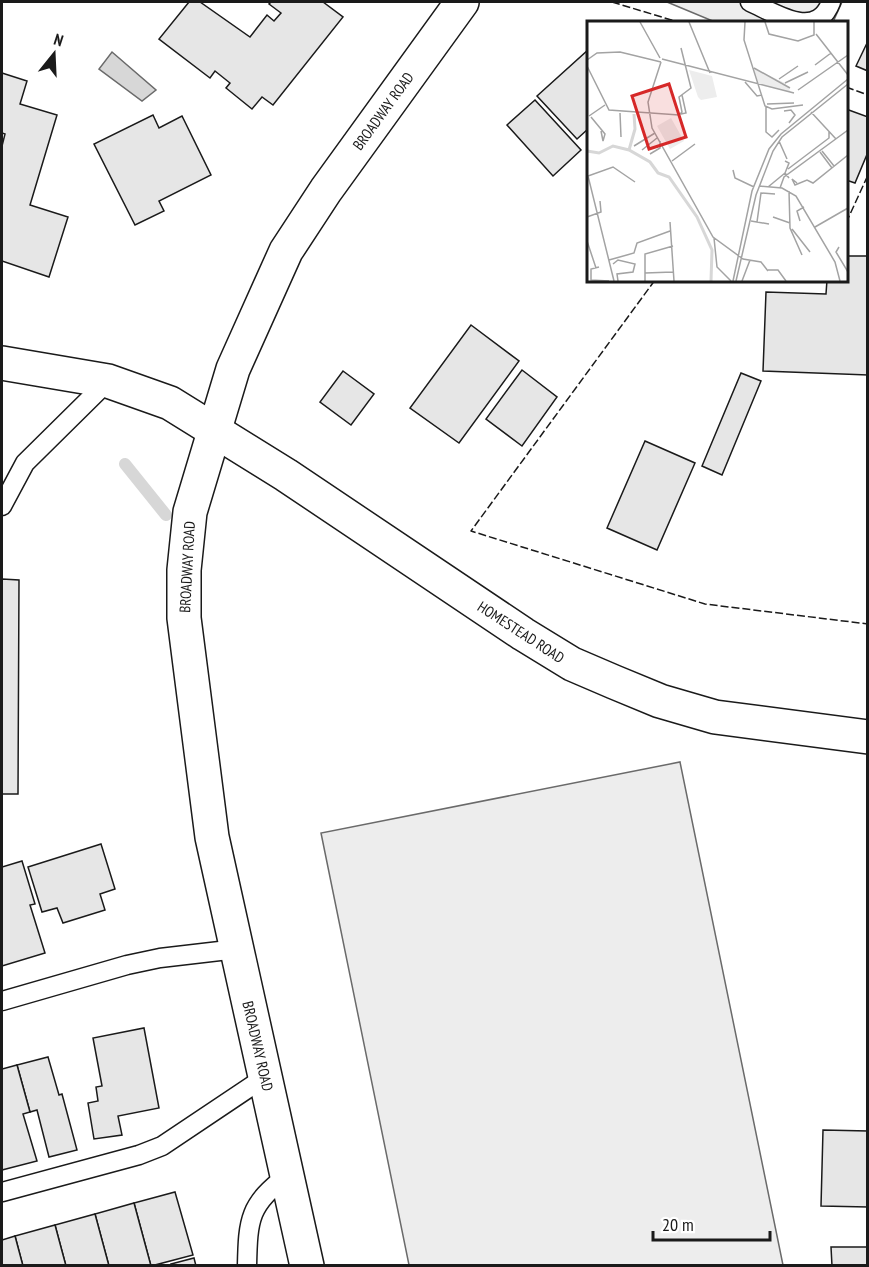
<svg xmlns="http://www.w3.org/2000/svg" width="869" height="1267" viewBox="0 0 869 1267" font-family="'PT Sans Narrow',sans-serif">
<style>
.built{fill:#ededed;stroke:#6a6a6a;stroke-width:1.5}
.water{fill:#d7d7d7;stroke:#6a6a6a;stroke-width:1.5}
.lines{fill:none;stroke-linecap:round;stroke-linejoin:round}
.stream{stroke:#d7d7d7;stroke-width:12}
.building{fill:#e6e6e6;stroke:#1a1a1a;stroke-width:1.5}
.lane-casing{stroke:#1a1a1a;stroke-width:21}
.street-casing{stroke:#1a1a1a;stroke-width:36}
.lane{stroke:#fff;stroke-width:18}
.street{stroke:#fff;stroke-width:33}
.fence{stroke:#1a1a1a;stroke-width:1.5;stroke-dasharray:8 3;stroke-linecap:butt}
.labels{text-anchor:middle;dominant-baseline:central;stroke-width:4.5;stroke-linejoin:round;paint-order:stroke}
.street-label{font-size:15px;fill:#1a1a1a;stroke:#fff}
.inset-river{fill:none;stroke:#d7d7d7;stroke-width:3}
.inset-road{fill:none;stroke:#a3a3a3;stroke-width:1.5}
.view{fill:#d62828;fill-opacity:0.15;stroke:#d62828;stroke-width:3}
.inset-edge{fill:none;stroke:#1a1a1a;stroke-width:3}
</style>
<rect width="100%" height="100%" fill="#fff"/>
<g class="built">
<path d="M 667,2 L 842,2 L 833,22 L 715,22 Z"/>
<path d="M 680,762 L 783,1265 L 409,1265 L 321,833 Z"/>
</g>
<path class="water" d="M 112,52 L 156,90 L 142,101 L 99,69 Z"/>
<g class="lines">
<path class="stream" d="M 125,464 L 166,515"/>
</g>
<g class="building">
<path d="M 189,2 L 200,2 L 250,37 L 267,15 L 274,21 L 281,13 L 269,4 L 271,2 L 323,2 L 343,17 L 273,105 L 262,97 L 252,109 L 226,88 L 230,83 L 215,71 L 210,78 L 159,39 Z"/>
<path d="M 868,41 L 868,71 L 856,66 Z"/>
<path d="M 588,50 L 588,129 L 577,139 L 537,96 Z"/>
<path d="M 2,73 L 27,81 L 20,104 L 57,115 L 30,205 L 68,217 L 49,277 L 2,261 L 2,146 L 5,134 L 2,133 Z"/>
<path d="M 535,100 L 581,150 L 553,176 L 507,125 Z"/>
<path d="M 846,109 L 868,117 L 868,152 L 855,183 L 846,180 Z"/>
<path d="M 153,115 L 159,128 L 182,116 L 211,175 L 159,201 L 164,211 L 135,225 L 94,144 Z"/>
<path d="M 846,256 L 868,256 L 868,375 L 763,371 L 766,292 L 826,294 L 827,280 L 846,280 Z"/>
<path d="M 471,325 L 519,361 L 459,443 L 410,408 Z"/>
<path d="M 522,370 L 557,397 L 522,446 L 486,419 Z"/>
<path d="M 343,371 L 374,394 L 351,425 L 320,402 Z"/>
<path d="M 741,373 L 761,381 L 722,475 L 702,466 Z"/>
<path d="M 645,441 L 695,463 L 657,550 L 607,528 Z"/>
<path d="M 2,579 L 19,580 L 18,794 L 2,794 Z"/>
<path d="M 101,844 L 115,889 L 100,894 L 105,910 L 63,923 L 57,908 L 42,912 L 28,867 Z"/>
<path d="M 22,861 L 35,904 L 30,905 L 45,953 L 2,966 L 2,867 Z"/>
<path d="M 144,1028 L 159,1108 L 118,1116 L 122,1135 L 94,1139 L 88,1103 L 98,1101 L 96,1087 L 102,1086 L 93,1038 Z"/>
<path d="M 48,1057 L 59,1095 L 62,1094 L 77,1150 L 49,1157 L 37,1110 L 30,1112 L 17,1065 Z"/>
<path d="M 17,1065 L 30,1112 L 23,1114 L 37,1161 L 2,1170 L 2,1069 Z"/>
<path d="M 823,1130 L 868,1131 L 868,1207 L 821,1206 Z"/>
<path d="M 175,1192 L 193,1255 L 151,1266 L 134,1203 Z"/>
<path d="M 134,1203 L 151,1266 L 109,1266 L 95,1214 Z"/>
<path d="M 95,1214 L 109,1266 L 66,1266 L 55,1225 Z"/>
<path d="M 55,1225 L 66,1266 L 23,1266 L 15,1236 Z"/>
<path d="M 15,1236 L 23,1266 L 2,1266 L 2,1240 Z"/>
<path d="M 831,1247 L 868,1247 L 868,1266 L 832,1266 Z"/>
<path d="M 194,1258 L 196,1266 L 172,1266 L 171,1264 Z"/>
</g>
<g class="lines">
<g class="lane-casing">
<g id="lane">
<path d="M 750,2 C 777,14 816,41 831,2"/>
<path d="M 2,506 L 25,463 L 108,381"/>
<path d="M 2,1001 L 127,965 L 160,958 L 237,949"/>
<path d="M 2,1192 L 139,1155 L 162,1146 L 265,1077"/>
<path d="M 247,1266 C 248,1219 249,1204 288,1175"/>
</g>
</g>
<g class="street-casing">
<g id="street">
<path d="M 2,363 L 108,381 L 170,403 L 286,475 L 523,634 L 572,664 L 614,682 L 660,701 L 715,717 L 868,737"/>
<path d="M 307,1266 L 212,837 L 184,618 L 184,570 L 190,512 L 233,369 L 286,251 L 326,190 L 462,2"/>
</g>
</g>
<use href="#lane" class="lane"/>
<use href="#street" class="street"/>
<g class="fence">
<path d="M 612,2 L 678,22"/>
<path d="M 846,87 L 868,95"/>
<path d="M 846,223 L 868,175"/>
<path d="M 655,280 L 471,531 L 705,604 L 868,624"/>
</g>
</g>
<g class="labels">
<g class="street-label">
<text transform="translate(383 111) rotate(-54)">BROADWAY ROAD</text>
<text transform="translate(187 567) rotate(-87)">BROADWAY ROAD</text>
<text transform="translate(521 632) rotate(33)">HOMESTEAD ROAD</text>
<text transform="translate(258 1046) rotate(77)">BROADWAY ROAD</text>
</g>
</g>
<g transform="translate(587 21)">
<rect width="261" height="261" fill="#fff"/>
<path d="M 166,47 L 198,62 L 204,71 L 172,64 ZM 102,49 L 125,55 L 130,76 L 114,79 L 111,76 ZM 84,97 L 97,120 L 83,128 L 70,105 Z" fill="#ededed"/>
<path class="inset-river" d="M 42,129 L 48,108 L 47,93M 0,130 L 12,132 L 26,125 L 42,129 L 63,141 L 71,152 L 82,156 L 110,196 L 125,229 L 124,260"/>
<path class="inset-road" d="M 53,1 L 73,37M 102,1 L 123,52M 158,1 L 157,19 L 178,85 L 185,88 L 216,84M 178,1 L 182,13 L 211,20 L 227,14 L 227,1M 229,13 L 261,54M 75,38 L 207,72M 0,39 L 10,32 L 33,31 L 74,41M 74,41 L 61,81 L 65,107 L 126,216 L 156,238 L 174,241 L 181,250M 228,44 L 244,32M 0,45 L 22,89 L 92,94 L 95,91 L 92,76 L 104,67 L 94,27M 167,47 L 203,67M 192,58 L 211,45M 158,61 L 170,75 L 175,74M 198,62 L 221,51M 211,69 L 261,34M 180,83 L 207,82M 179,86 L 179,111 L 185,116 L 192,109M 197,90 L 204,89 L 208,94 L 202,102M 224,91 L 249,118M 33,92 L 34,116M 94,93 L 99,92 L 95,74M 2,95 L 18,84M 4,96 L 18,113 L 16,120 L 14,110M 192,120 L 200,138M 47,125 L 68,112M 55,129 L 70,117M 235,130 L 247,145M 233,131 L 245,147M 63,133 L 73,127 L 73,120M 85,140 L 108,123M 198,140 L 202,142 L 198,152 L 202,157M 201,148 L 242,117 L 242,110M 146,149 L 148,157 L 167,166M 210,162 L 205,158 L 208,164 L 220,159 L 226,162 L 261,134M 172,165 L 195,167 L 209,175 L 248,241 L 253,260M 181,166 L 198,152M 193,167 L 197,156 L 261,109M 202,170 L 203,207 L 215,234M 0,196 L 14,191 L 13,180M 186,196 L 203,202M 164,200 L 182,203M 213,200 L 210,190 L 217,186M 83,201 L 87,260M 170,201 L 174,172 L 188,173M 228,206 L 261,187M 205,208 L 223,231M 127,217 L 130,246 L 144,260M 0,220 L 9,247M 252,226 L 249,231 L 261,251M 22,239 L 47,232 L 50,222 L 83,210M 26,243 L 31,239 L 48,243 L 46,251 L 30,253 L 31,260M 12,246 L 4,248 L 4,259 L 22,260M 181,249 L 191,249 L 199,260M 58,252 L 86,251M 27,260 L 1,155 L 26,146 L 48,161M 58,260 L 58,233 L 86,225M 146,260 L 165,170 L 182,128 L 194,113 L 261,58M 149,260 L 169,174 L 186,130 L 195,116 L 261,63M 155,260 L 163,239"/>
<path class="view" d="M 82,63 L 99,116 L 62,128 L 45,75 Z"/>
<rect width="261" height="261" class="inset-edge"/>
</g>
<rect width="869" height="1267" fill="none" stroke="#1a1a1a" stroke-width="6"/>
<g transform="translate(54 54) rotate(18)" stroke="#ffffff" stroke-width="4.5" paint-order="stroke">
<path d="M0-4.5L10 22L0 15L-10 22Z" fill="#1a1a1a"/>
<text y="-9" font-size="16" font-weight="bold" text-anchor="middle" fill="#1a1a1a">N</text>
</g>
<path d="M653 1231v9h117v-9" fill="none" stroke="#1a1a1a" stroke-width="3"/>
<text x="662" y="1231" font-size="18" fill="#1a1a1a" stroke="#ffffff" stroke-width="4.5" paint-order="stroke">20 m</text>
</svg>
